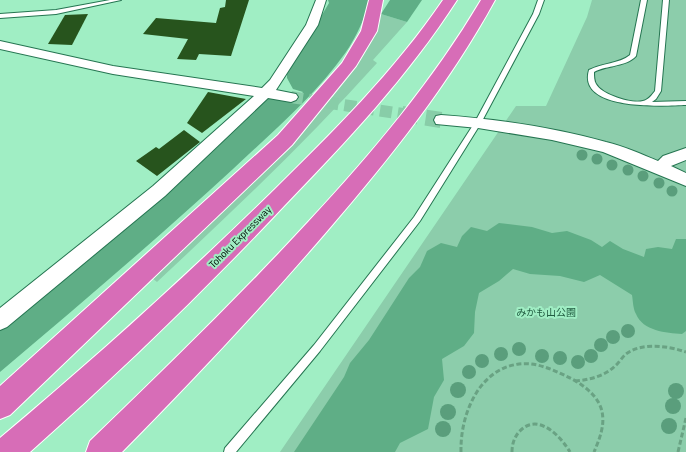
<svg xmlns="http://www.w3.org/2000/svg" width="686" height="452" viewBox="0 0 686 452" font-family="'Titillium Web','Noto Sans JP',sans-serif">
<style>
.green{fill:#8ccdab}
.forest{fill:#5fae86}
.building{fill:#27541d}
.lines{fill:none;stroke-linecap:round;stroke-linejoin:round}
.street-tunnel-far1{stroke:#88cda8;stroke-width:12;stroke-dasharray:12 6;stroke-linecap:butt}
.street-tunnel{stroke:#88cda8;stroke-width:16;stroke-dasharray:16 8;stroke-linecap:butt}
.lane-casing{stroke:#257551;stroke-width:2}
.street-casing{stroke:#257551;stroke-width:2}
.highway-casing{stroke:#fff;stroke-width:2}
.path{stroke:#69a283;stroke-width:3;stroke-dasharray:5 2.5;stroke-linecap:butt}
.lane{fill:#fff;fill-rule:evenodd}
.street{fill:#fff;fill-rule:evenodd}
.highway{fill:#d76db7;fill-rule:evenodd}
.tree{fill:#5a9e7c}
.labels{text-anchor:middle;dominant-baseline:central;stroke-width:4;stroke-linejoin:round;paint-order:stroke}
.street-label{font-size:10px;fill:#001006;stroke:#a0eec4}
.park-label{font-size:10px;fill:#215c41;stroke:#a0eec4}
</style>
<rect width="100%" height="100%" fill="#a0eec4"/>
<g class="green">
<path d="M 592,0 L 686,0 L 686,452 L 280,452 L 516,106 L 546,106 L 587,17 Z"/>
<path d="M 381,14 L 407,22 L 373,60 L 377,63 C 308,140 233,211 157,282 L 152,278 L 287,147 L 333,96 L 373,36 Z"/>
</g>
<g class="forest">
<path d="M 328,0 L 369,0 C 368,13 354,41 346,52 C 315,96 272,132 233,169 C 157,239 78,306 0,372 L 0,329 L 267,98 L 294,101 L 303,92 L 293,89 L 287,78 L 287,74 L 329,3 Z"/>
<path d="M 390,0 L 422,0 L 407,22 L 381,14 Z"/>
<path d="M 499,223 L 532,227 L 552,233 L 567,231 L 591,240 L 602,247 L 610,241 L 623,249 L 644,257 L 646,249 L 658,247 L 672,249 L 676,239 L 686,239 L 686,331 L 682,334 C 666,333 643,331 636,314 C 633,309 633,301 632,295 L 600,275 L 584,282 L 560,276 L 530,274 L 513,269 L 499,281 L 479,293 L 475,312 L 474,333 L 464,346 L 442,359 L 444,380 L 434,397 L 428,429 L 400,443 L 395,452 L 294,452 L 344,377 L 350,363 L 369,340 L 409,278 L 420,267 L 427,251 L 441,243 L 457,247 L 462,236 L 471,227 L 487,231 Z"/>
</g>
<g class="building">
<path d="M 226,0 L 249,0 L 231,56 L 199,54 L 196,60 L 177,59 L 188,39 L 143,34 L 156,18 L 216,23 L 220,8 L 225,7 Z"/>
<path d="M 88,14 L 72,45 L 48,44 L 65,15 Z"/>
<path d="M 208,92 L 246,99 L 202,133 L 187,123 Z"/>
<path d="M 184,130 L 200,142 L 157,176 L 136,161 L 156,147 L 159,149 Z"/>
</g>
<g class="lines">
<path class="street-tunnel-far1" d="M 291,97 L 409,115"/>
<path class="street-tunnel" d="M 402,114 L 441,120"/>
<g class="lane-casing">
<g id="lane">
<path d="M 110,0 L 121,0 L 56,14 L 0,18 L 0,14 L 56,10 Z"/>
<path d="M 538,0 L 544,0 L 539,14 L 481,123 L 420,221 L 320,351 L 236,452 L 224,452 L 225,448 L 314,345 L 414,217 L 475,122 L 533,14 Z"/>
<path d="M 641,0 L 647,0 L 636,56 C 626,67 607,65 594,72 C 594,76 594,81 596,84 C 602,95 632,104 643,101 C 648,100 652,95 655,91 L 663,0 L 669,0 L 661,91 L 656,99 L 652,102 L 686,101 L 686,105 C 663,106 577,111 589,70 C 602,63 619,64 630,55 Z"/>
</g>
</g>
<g class="street-casing">
<g id="street">
<path d="M 316,0 L 326,0 L 318,25 L 276,90 L 296,94 L 298,97 L 296,100 L 291,102 L 268,98 L 165,196 L 7,327 L 0,330 L 0,308 L 153,186 L 254,96 L 113,74 L 0,49 L 0,41 L 113,66 L 262,88 L 270,80 L 306,25 Z"/>
<path d="M 441,115 C 496,119 553,127 606,142 C 624,146 641,154 658,161 L 663,156 L 686,148 L 686,160 L 671,166 L 686,173 L 686,186 L 603,152 L 552,140 L 478,128 L 436,124 L 434,120 L 436,116 Z"/>
</g>
</g>
<g class="highway-casing">
<g id="highway">
<path d="M 369,0 L 383,0 L 377,31 L 356,66 L 292,145 L 10,415 L 0,419 L 0,386 L 278,135 L 342,63 L 361,31 Z"/>
<path d="M 443,0 L 457,0 C 408,76 347,141 284,206 C 203,292 118,374 30,452 L 0,452 L 0,438 C 93,360 183,279 270,194 C 332,133 394,72 443,0 Z"/>
<path d="M 481,0 L 495,0 C 449,84 390,158 328,230 C 262,307 193,380 122,452 L 86,452 L 90,441 C 165,369 239,297 309,221 C 373,152 433,81 481,0 Z"/>
</g>
</g>
<g class="path">
<path d="M 575,381 C 589,380 605,376 615,366 C 619,363 622,357 626,354 C 642,342 668,346 686,352"/>
<path d="M 461,452 C 460,416 478,369 519,364 C 536,362 551,369 566,376 C 579,382 596,393 601,408 C 606,423 600,438 594,452"/>
<path d="M 512,452 C 512,443 515,435 522,429 C 540,414 561,437 570,452"/>
<path d="M 678,452 L 686,418"/>
</g>
<use href="#lane" class="lane"/>
<use href="#street" class="street"/>
<use href="#highway" class="highway"/>
</g>
<g class="tree">
<circle cx="582" cy="155" r="5.5"/>
<circle cx="597" cy="159" r="5.5"/>
<circle cx="612" cy="165" r="5.5"/>
<circle cx="628" cy="170" r="5.5"/>
<circle cx="643" cy="176" r="5.5"/>
<circle cx="659" cy="183" r="5.5"/>
<circle cx="672" cy="191" r="5.5"/>
<circle cx="628" cy="331" r="7"/>
<circle cx="613" cy="337" r="7"/>
<circle cx="601" cy="345" r="7"/>
<circle cx="519" cy="349" r="7"/>
<circle cx="501" cy="354" r="7"/>
<circle cx="542" cy="356" r="7"/>
<circle cx="591" cy="356" r="7"/>
<circle cx="560" cy="358" r="7"/>
<circle cx="482" cy="361" r="7"/>
<circle cx="578" cy="362" r="7"/>
<circle cx="469" cy="372" r="7"/>
<circle cx="458" cy="390" r="8"/>
<circle cx="676" cy="391" r="8"/>
<circle cx="673" cy="406" r="8"/>
<circle cx="448" cy="412" r="8"/>
<circle cx="669" cy="426" r="8"/>
<circle cx="443" cy="429" r="8"/>
</g>
<g class="labels">
<g class="street-label">
<text transform="translate(240 237) rotate(-45)">Tohoku Expressway</text>
</g>
<g class="park-label">
<text x="546" y="312">みかも山公園</text>
</g>
</g>
</svg>
